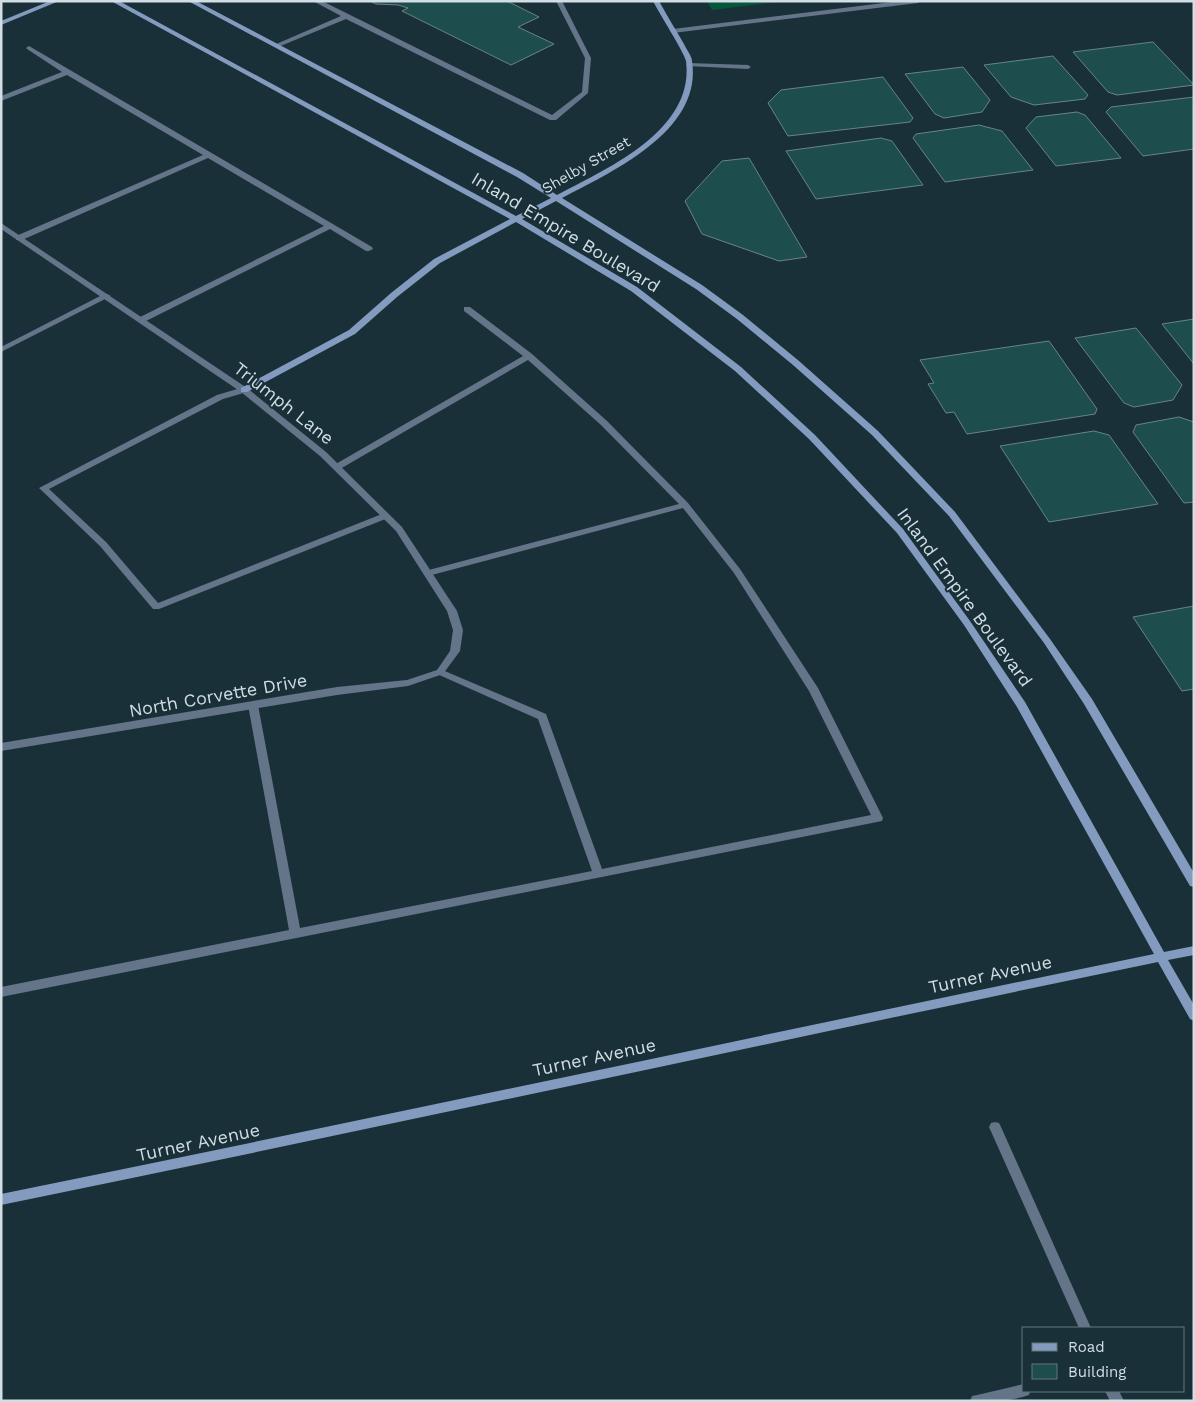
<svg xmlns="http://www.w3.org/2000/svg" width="1195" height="1402" viewBox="0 0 1195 1402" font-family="'Work Sans',sans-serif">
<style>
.green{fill:#06563a}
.building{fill:#1d4d4c;stroke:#688584}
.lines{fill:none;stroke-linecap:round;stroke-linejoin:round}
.lane{fill:#647489;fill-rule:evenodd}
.street{fill:#647489;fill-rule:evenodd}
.secondary{fill:#839bbe;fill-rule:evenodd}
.labels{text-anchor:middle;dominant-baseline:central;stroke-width:4;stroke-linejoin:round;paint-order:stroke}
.far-street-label{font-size:15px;fill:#d1dee4;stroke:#1a3039}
.street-label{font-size:18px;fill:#d1dee4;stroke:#1a3039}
</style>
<rect width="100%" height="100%" fill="#1a3039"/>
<path class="green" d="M 707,1 L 784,1 L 712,10 Z"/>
<g class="building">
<path d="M 370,1 L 507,1 L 539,17 L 518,27 L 554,44 L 511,65 L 402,11 L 408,8 L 398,5 L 376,4 Z"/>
<path d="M 1153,42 L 1194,85 L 1117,95 L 1108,92 L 1073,52 Z"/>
<path d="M 1053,56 L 1088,95 L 1085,99 L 1034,105 L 1011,97 L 984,65 Z"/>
<path d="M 963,67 L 990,100 L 982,112 L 944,118 L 935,114 L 905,74 Z"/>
<path d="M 883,77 L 913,118 L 910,122 L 788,136 L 768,103 L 781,90 Z"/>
<path d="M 1194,97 L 1194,149 L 1143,156 L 1106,112 L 1111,107 Z"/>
<path d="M 1077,112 L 1085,115 L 1121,158 L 1056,166 L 1026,128 L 1036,117 Z"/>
<path d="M 979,125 L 1002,131 L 1033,170 L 945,182 L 913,138 L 916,134 Z"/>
<path d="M 881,138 L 892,141 L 923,185 L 816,199 L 786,151 Z"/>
<path d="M 749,158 L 807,257 L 779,261 L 702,234 L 685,201 L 722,161 Z"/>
<path d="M 1194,319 L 1194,364 L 1162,324 Z"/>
<path d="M 1136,328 L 1182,385 L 1173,400 L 1134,407 L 1124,403 L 1075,338 Z"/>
<path d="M 1049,341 L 1097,409 L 1095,414 L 967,434 L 954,412 L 946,413 L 928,384 L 934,383 L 920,360 Z"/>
<path d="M 1179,417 L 1194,422 L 1194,502 L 1184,503 L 1133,432 L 1136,425 Z"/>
<path d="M 1094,431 L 1109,435 L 1158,504 L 1049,522 L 1000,446 Z"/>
<path d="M 1194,606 L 1194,689 L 1182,691 L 1133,617 Z"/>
</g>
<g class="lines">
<g class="lane">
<path d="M 313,1 L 322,1 L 552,115 L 582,92 L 585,58 L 556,1 L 562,1 L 591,58 L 588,93 L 556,120 L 550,120 L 346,19 L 278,47 L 274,47 L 274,45 L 341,16 Z"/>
<path d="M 900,1 L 921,1 L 918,3 L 673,33 L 670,31 L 673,29 Z"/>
<path d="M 29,46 L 372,247 L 373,249 L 369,251 L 366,251 L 330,229 L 144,322 L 138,322 L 138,318 L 324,226 L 208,158 L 22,240 L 16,240 L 16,236 L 203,155 L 67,75 L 1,101 L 1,96 L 62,72 L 27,49 L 26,48 Z"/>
<path d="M 689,63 L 748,65 L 751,67 L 748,69 L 687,66 L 686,65 Z"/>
<path d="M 104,294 L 107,294 L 111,296 L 1,352 L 1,347 Z"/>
<path d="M 464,307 L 470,307 L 532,354 L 607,421 L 688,503 L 740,569 L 818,688 L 883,818 L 882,821 L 1,997 L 1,987 L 289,930 L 248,705 L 253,701 L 258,705 L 300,928 L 592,871 L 538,719 L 437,674 L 435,672 L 440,669 L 546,714 L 602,869 L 871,815 L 809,691 L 734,573 L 683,508 L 428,576 L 425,575 L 423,573 L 425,571 L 679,504 L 601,425 L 528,360 L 340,469 L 334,469 L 333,467 L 334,465 L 523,356 L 464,311 Z"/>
<path d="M 244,387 L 247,388 L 247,392 L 223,399 L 49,489 L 106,542 L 158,603 L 382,514 L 388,514 L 390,516 L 388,518 L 159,609 L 153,609 L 100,546 L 39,488 L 217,395 Z"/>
<path d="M 995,1122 L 999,1123 L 1001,1127 L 1091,1328 L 1079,1328 L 989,1127 L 991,1123 Z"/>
<path d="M 1024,1384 L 1024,1391 L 1030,1391 L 1029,1395 C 1010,1402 990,1401 970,1401 L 972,1396 L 977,1395 Z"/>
<path d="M 1105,1391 L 1119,1391 L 1124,1401 L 1110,1401 Z"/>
</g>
<path class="street" d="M 1,223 L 247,388 L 326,452 L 402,527 L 457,611 L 463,630 L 460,651 L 443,674 L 408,686 L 337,695 L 1,751 L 1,743 L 337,687 L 407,680 L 437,670 L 450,651 L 453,630 L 447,611 L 396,531 L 320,456 L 241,392 L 1,229 Z"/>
<g class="secondary">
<path d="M 50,1 L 59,1 L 1,25 L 1,21 Z"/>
<path d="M 111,1 L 119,1 L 516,216 L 551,198 L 517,177 L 188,1 L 196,1 L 523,173 L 557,195 C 606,169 695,131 686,61 C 684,52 659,13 653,1 L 659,1 C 667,16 676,30 684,44 C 686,49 692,56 692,61 C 703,131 611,172 562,198 L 702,285 L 743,315 L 799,361 L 878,431 L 955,512 L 1050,639 L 1092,699 L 1194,873 L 1194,887 L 1190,886 L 1084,704 L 1044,643 L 949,516 L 872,435 L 793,365 L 737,319 L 696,289 L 556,201 L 522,219 L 637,287 L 741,367 L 815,435 L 903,529 L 970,621 L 1025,702 L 1164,952 L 1194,946 L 1194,955 L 1168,960 L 1194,1005 L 1194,1021 L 1190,1019 L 1158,962 C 772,1042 387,1126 1,1205 L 1,1194 C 386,1116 769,1033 1154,954 L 1017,707 L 964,625 L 897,533 L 809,439 L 735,371 L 631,291 L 516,222 L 440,263 L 397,297 L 355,334 L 247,392 L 241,392 L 241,388 L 349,330 L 391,293 L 434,259 L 510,219 Z"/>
</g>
</g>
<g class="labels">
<g class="far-street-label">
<text transform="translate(586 165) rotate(-30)">Shelby Street</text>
</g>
<g class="street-label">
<text transform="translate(566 232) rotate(31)">Inland Empire Boulevard</text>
<text transform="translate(284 403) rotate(38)">Triumph Lane</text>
<text transform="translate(965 597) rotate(54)">Inland Empire Boulevard</text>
<text transform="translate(218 695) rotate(-10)">North Corvette Drive</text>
<text transform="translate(990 974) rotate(-12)">Turner Avenue</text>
<text transform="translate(594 1057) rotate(-12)">Turner Avenue</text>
<text transform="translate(198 1142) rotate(-12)">Turner Avenue</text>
</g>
</g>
<rect width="1195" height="1402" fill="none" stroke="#d1dee4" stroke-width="5"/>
<rect x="1022" y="1327" width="162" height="65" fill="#1a3039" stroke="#63767d"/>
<rect x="1032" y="1343" width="25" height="8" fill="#839bbe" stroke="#63767d"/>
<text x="1068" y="1352" font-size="15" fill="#d1dee4">Road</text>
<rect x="1032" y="1364" width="25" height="15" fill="#1d4d4c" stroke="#63767d"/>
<text x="1068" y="1377" font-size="15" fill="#d1dee4">Building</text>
</svg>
